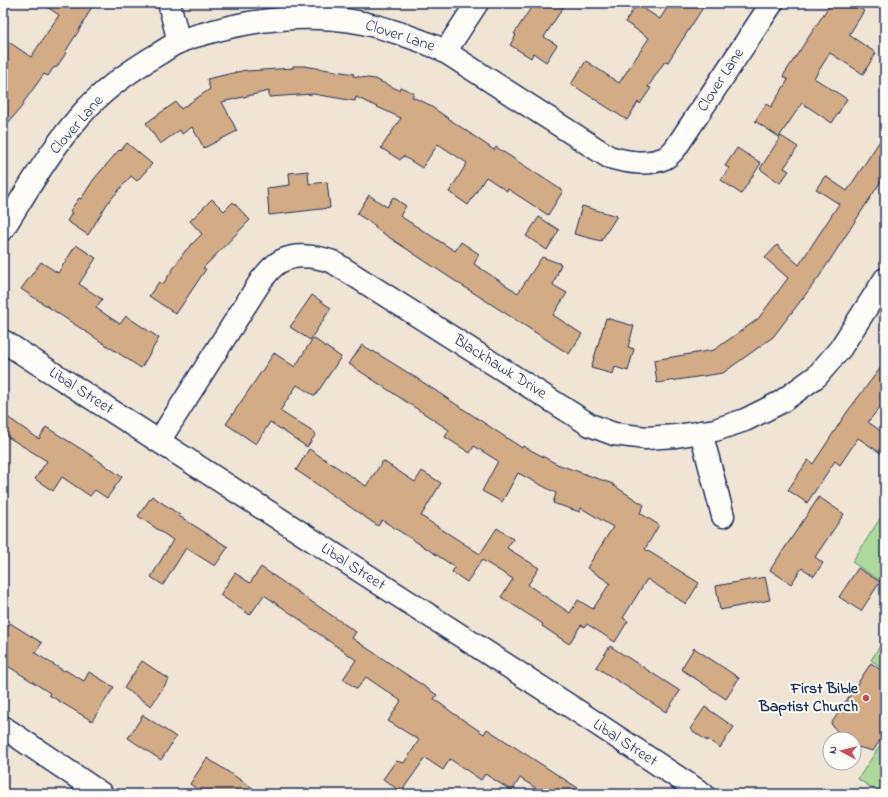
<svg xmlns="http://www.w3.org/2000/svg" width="888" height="797" viewBox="0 0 888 797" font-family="'Indie Flower',sans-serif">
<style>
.green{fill:#adda99;stroke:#64847c}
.building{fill:#d3ab85;stroke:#1b2f5e}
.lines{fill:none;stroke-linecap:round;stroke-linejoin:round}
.minor-casing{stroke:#1b2f5e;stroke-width:25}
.minor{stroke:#fdfcf7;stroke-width:22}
.poi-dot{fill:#d1495b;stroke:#fdfcf7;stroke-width:1.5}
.labels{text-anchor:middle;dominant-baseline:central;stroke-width:4;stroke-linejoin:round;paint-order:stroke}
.street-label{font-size:16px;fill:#1b2f5e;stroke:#fdfcf7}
.poi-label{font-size:16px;font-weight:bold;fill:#1b2f5e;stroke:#fdfcf7;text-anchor:end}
</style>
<rect width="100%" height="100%" fill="#f0e4d5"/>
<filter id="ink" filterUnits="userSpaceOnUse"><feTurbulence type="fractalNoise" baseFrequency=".025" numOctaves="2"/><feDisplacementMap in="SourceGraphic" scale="8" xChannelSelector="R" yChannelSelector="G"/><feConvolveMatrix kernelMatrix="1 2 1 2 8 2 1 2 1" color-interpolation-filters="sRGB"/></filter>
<g filter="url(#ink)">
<g class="green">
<path d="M 885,511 L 885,584 L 852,562 Z"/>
<path d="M 885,638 L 885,670 L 871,660 Z"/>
<path d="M 885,738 L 885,794 L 881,794 L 858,779 Z"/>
</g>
<g class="building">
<path d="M 41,3 L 94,3 L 78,32 L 65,52 L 66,53 L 56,68 L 54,67 L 48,76 L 44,74 L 23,103 L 24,104 L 3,129 L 3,38 L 31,57 L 59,15 Z"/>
<path d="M 534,3 L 566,3 L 544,37 L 557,45 L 546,62 L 533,53 L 531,58 L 510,45 L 516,35 L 514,34 Z"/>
<path d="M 670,3 L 706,3 L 668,62 L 665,61 L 648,87 L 651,88 L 640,104 L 638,102 L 627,120 L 571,84 L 586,61 L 619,83 L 649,38 L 625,22 L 637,4 L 660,19 Z"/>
<path d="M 831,3 L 852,3 L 864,11 L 849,35 L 876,53 L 863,74 L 830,53 L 814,78 L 847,99 L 832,123 L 802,103 L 779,137 L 755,121 L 766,104 L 771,107 L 788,80 L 783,76 Z"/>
<path d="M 293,66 L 304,66 L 354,74 L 353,76 L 375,79 L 399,90 L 400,87 L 414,93 L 412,97 L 426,103 L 494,150 L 496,147 L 563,191 L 548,215 L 508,189 L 507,191 L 486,177 L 468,205 L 449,192 L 467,163 L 438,144 L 422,168 L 403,156 L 400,160 L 381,148 L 401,118 L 356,97 L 355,101 L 313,94 L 269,97 L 269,91 L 222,102 L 237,131 L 204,148 L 192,127 L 182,134 L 180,130 L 160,144 L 146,123 L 176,102 L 181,109 L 210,89 L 207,79 L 246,70 L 247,71 L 293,68 Z"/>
<path d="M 885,133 L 885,175 L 819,277 L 773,337 L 723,373 L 657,383 L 654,360 L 714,350 L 758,319 L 788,278 L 765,258 L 777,245 L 799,265 L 839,204 L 816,189 L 825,176 L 847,191 Z"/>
<path d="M 781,136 L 798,147 L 784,168 L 789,171 L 780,183 L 760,169 Z"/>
<path d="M 127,143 L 152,164 L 137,181 L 131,176 L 107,204 L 88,235 L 67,221 L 72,213 L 70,211 L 79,198 L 81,199 L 94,179 L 119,150 L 120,151 Z"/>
<path d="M 737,148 L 761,163 L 741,194 L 721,180 L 729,168 L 725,166 Z"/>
<path d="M 308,171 L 309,184 L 327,182 L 330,208 L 269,215 L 267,188 L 290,185 L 289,173 Z"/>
<path d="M 369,195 L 387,207 L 393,197 L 406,206 L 400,216 L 455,251 L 461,242 L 479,254 L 474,264 L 518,293 L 542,257 L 561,264 L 553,285 L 567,293 L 553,315 L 582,334 L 569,354 L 455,281 L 375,228 L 376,226 L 357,214 Z"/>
<path d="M 212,199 L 224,211 L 233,202 L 250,220 L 203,268 L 206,269 L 176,314 L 149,296 L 159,282 L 163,284 L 185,251 L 202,234 L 190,221 Z"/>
<path d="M 582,206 L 617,216 L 601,241 L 574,234 Z"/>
<path d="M 539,217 L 559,230 L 547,250 L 526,236 Z"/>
<path d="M 76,245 L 96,258 L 79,284 L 102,299 L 96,308 L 120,324 L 126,316 L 159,338 L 141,368 L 21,289 L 41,262 L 58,273 Z"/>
<path d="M 312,295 L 331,308 L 310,340 L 290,327 Z"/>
<path d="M 606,318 L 634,326 L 628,347 L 634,349 L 628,371 L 615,367 L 613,374 L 591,368 Z"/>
<path d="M 313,338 L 341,357 L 315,396 L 297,385 L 280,411 L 316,434 L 307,447 L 270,422 L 256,444 L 226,424 L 274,353 L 295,367 Z"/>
<path d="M 362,345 L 372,352 L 373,351 L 415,377 L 522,448 L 523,446 L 557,464 L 613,484 L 613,485 L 644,505 L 640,513 L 659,525 L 645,549 L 699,583 L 686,604 L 647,579 L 623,618 L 628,621 L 615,642 L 587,624 L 585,627 L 581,625 L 569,644 L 542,626 L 543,624 L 501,597 L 513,579 L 482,560 L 467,582 L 452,572 L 455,567 L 429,550 L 382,520 L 378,526 L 296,470 L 309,449 L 366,486 L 383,461 L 415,482 L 422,471 L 441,483 L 421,516 L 480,554 L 497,528 L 513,539 L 507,548 L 539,568 L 528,585 L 570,613 L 578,600 L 593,609 L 610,583 L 587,568 L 613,527 L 581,508 L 580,512 L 553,503 L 556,493 L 518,473 L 502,502 L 482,491 L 498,461 L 474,446 L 470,453 L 445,437 L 449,430 L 349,364 Z"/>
<path d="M 885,362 L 885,401 L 868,422 L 885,434 L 885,456 L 858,438 L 840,465 L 835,461 L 807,503 L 788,490 L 808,460 L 813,464 L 847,412 Z"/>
<path d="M 3,414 L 39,439 L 46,427 L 89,454 L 122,477 L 107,498 L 95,490 L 90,496 L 62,477 L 53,491 L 35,479 L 47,461 L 3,434 Z"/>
<path d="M 152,496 L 180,515 L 179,516 L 228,547 L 215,566 L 186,548 L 163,585 L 151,577 L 173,540 L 138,516 Z"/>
<path d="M 819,497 L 844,514 L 815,557 L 823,563 L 814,576 L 802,568 L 791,584 L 770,570 Z"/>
<path d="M 261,567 L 356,632 L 352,638 L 437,695 L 434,699 L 453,713 L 484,734 L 487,729 L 587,794 L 545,794 L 520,778 L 512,791 L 485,774 L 481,780 L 450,759 L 443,770 L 425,758 L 401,792 L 383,779 L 396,761 L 404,763 L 419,740 L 388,721 L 401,701 L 366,677 L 357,689 L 343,679 L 356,660 L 302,622 L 302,621 L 264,595 L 250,615 L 220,595 L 235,573 L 250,583 Z"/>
<path d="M 858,568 L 880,582 L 861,611 L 839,597 Z"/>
<path d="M 765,577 L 770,600 L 720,610 L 716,586 Z"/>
<path d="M 10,623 L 42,643 L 35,653 L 64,671 L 65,670 L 84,681 L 89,672 L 114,687 L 92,721 L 49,695 L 50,693 L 3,663 L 3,634 Z"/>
<path d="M 610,646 L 680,691 L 666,712 L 596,667 Z"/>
<path d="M 694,648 L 739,678 L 726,699 L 681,669 Z"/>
<path d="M 142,661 L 169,679 L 151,706 L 124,688 Z"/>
<path d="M 871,663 L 885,673 L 885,733 L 873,751 L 854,746 L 854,739 L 844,739 L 831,724 Z"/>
<path d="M 705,707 L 734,727 L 720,748 L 707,739 L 707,741 L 690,729 Z"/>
<path d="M 143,715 L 176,737 L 161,760 L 128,738 Z"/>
<path d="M 207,758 L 262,794 L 204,794 L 190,784 Z"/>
</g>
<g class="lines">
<g class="minor-casing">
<g id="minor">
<path d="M 169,3 L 179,42"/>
<path d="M 445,52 L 477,3"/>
<path d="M 3,229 C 27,191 50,150 80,116 C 102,90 131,70 160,53 C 166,49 172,45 179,42 C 189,37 200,35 210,32 C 260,18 312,13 363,23 C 390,29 415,38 441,49 L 609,157 C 627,162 647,166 665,158 C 669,156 672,152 675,149 L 772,3"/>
<path d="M 3,341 L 573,708 L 703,794"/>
<path d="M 701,432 L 723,516"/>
<path d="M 159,441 L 262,279 C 266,275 269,270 273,267 C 288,252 314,255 333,262 L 590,425 L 614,434 L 646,438 L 676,436 L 715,430 L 745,420 L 781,402 L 817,376 L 840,349 L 885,279"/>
<path d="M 3,727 L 102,794"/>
</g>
</g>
<use href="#minor" class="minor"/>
</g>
</g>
<circle class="poi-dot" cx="866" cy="698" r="4"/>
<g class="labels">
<g class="street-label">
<text transform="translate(400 36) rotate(18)">Clover Lane</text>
<text transform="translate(721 80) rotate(-57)">Clover Lane</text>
<text transform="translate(77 125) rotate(-49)">Clover Lane</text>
<text transform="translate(500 367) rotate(32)">Blackhawk Drive</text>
<text transform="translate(81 391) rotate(33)">Libal Street</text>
<text transform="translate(353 567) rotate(33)">Libal Street</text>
<text transform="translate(625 743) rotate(33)">Libal Street</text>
</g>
<g class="poi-label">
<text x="858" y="689">First Bible<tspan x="858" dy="18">Baptist Church</tspan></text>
</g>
</g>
<rect width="888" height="797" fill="none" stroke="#fdfcf7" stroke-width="16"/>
<rect x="8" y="8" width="872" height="781" fill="none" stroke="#1b2f5e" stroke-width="1.5" filter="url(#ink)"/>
<g transform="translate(842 751) rotate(277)"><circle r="19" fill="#fdfcf7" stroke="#a3aaba"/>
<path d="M0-3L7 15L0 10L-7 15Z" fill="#d1495b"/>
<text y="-6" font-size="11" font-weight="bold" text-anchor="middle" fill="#1b2f5e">N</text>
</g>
</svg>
